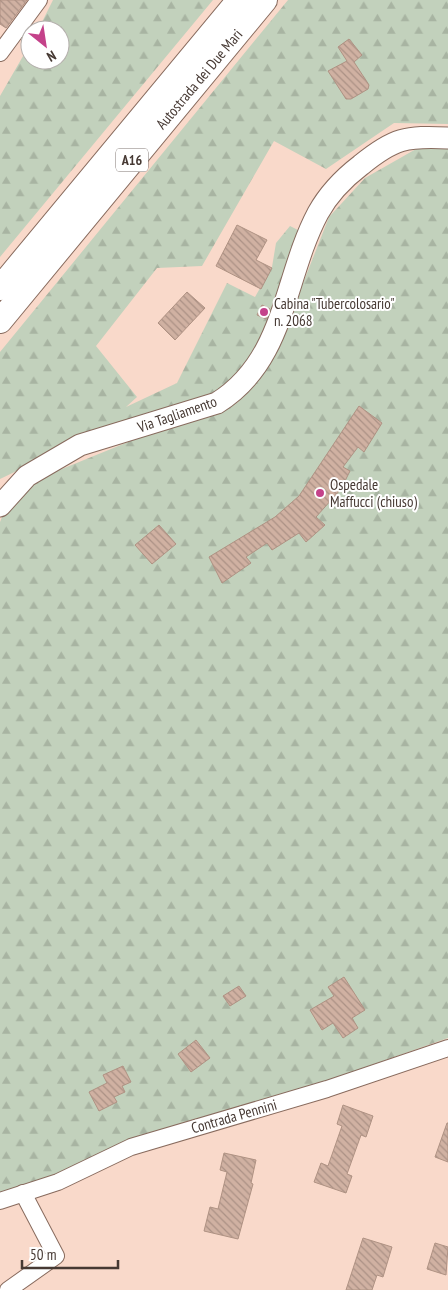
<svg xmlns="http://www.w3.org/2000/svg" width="448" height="1290" viewBox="0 0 448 1290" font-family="'PT Sans Narrow',sans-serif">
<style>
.forest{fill:url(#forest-firs)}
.building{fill:url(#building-back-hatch);stroke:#af9283}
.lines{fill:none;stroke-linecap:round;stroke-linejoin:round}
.minor-casing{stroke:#886b5e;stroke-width:18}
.major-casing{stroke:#886b5e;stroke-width:23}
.highway-casing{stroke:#886b5e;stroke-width:26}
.minor{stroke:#fff;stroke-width:16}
.major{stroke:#fff;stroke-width:21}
.highway{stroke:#fff;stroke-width:24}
.poi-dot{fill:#c4428a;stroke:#fff;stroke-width:2}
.labels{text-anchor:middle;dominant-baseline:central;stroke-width:4;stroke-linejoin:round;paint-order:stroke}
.shield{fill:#fff;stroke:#7e7470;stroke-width:1}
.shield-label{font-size:14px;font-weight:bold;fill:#463933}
.street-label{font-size:15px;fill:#463933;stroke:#fff}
.poi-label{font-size:15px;fill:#463933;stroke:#fff;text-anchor:start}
</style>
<defs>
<pattern id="forest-firs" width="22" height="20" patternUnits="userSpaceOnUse" patternTransform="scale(1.25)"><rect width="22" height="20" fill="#c2d1bc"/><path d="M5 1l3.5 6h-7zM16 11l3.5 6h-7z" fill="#a8b4a2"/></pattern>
<pattern id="building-back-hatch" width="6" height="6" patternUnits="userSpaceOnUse" patternTransform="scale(1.25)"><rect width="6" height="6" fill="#d0b1a2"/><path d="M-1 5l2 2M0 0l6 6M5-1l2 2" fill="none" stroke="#ab9185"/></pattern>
</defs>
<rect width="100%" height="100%" fill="#f9d9ca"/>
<g class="forest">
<path d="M 53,0 L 213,0 L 0,257 L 0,96 L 30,44 L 30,60 L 60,60 L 60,30 L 38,30 Z"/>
<path d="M 288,0 L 448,0 L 448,124 L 394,123 L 326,169 L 274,141 L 202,266 L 157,268 L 96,346 L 137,397 L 126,407 L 177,383 L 227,283 L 255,297 L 272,267 L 276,243 L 290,226 L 300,231 L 266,326 L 249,364 L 220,390 L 113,429 L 104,429 L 0,479 L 0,352 Z"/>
<path d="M 448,148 L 448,1038 L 0,1196 L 0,522 L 2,517 L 29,486 L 57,471 L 133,440 L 226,409 L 238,402 L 274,357 L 329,217 L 365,178 L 416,149 Z"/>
</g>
<g class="building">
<path d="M 0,0 L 27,0 L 6,28 L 0,24 Z"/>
<path d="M 349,39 L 362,55 L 354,62 L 369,85 L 368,89 L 351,99 L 346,99 L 328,71 L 347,61 L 338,47 Z"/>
<path d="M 237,225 L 267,240 L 256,260 L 272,268 L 261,289 L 216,266 Z"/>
<path d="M 187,292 L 205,308 L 175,340 L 158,323 Z"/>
<path d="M 262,305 L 270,309 L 266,319 L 257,315 Z"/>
<path d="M 359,406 L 382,423 L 364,452 L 358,447 L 343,467 L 350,471 L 341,489 L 316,517 L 325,525 L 306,542 L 299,533 L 272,550 L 267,543 L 246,557 L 251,563 L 222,583 L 209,557 L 275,517 L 299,496 Z"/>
<path d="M 159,525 L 176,544 L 152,564 L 135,545 Z"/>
<path d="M 344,977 L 365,1010 L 352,1018 L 358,1028 L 343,1038 L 333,1023 L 322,1030 L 310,1010 L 334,996 L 328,987 Z"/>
<path d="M 239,986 L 246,996 L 230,1006 L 223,996 Z"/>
<path d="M 196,1040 L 210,1058 L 191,1072 L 178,1054 Z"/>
<path d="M 123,1066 L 131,1082 L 122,1086 L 125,1092 L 114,1097 L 117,1102 L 99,1111 L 89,1092 L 107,1083 L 103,1075 Z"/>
<path d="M 343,1105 L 373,1116 L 366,1137 L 361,1135 L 347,1174 L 352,1176 L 346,1193 L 314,1182 L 321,1163 L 328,1166 L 342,1126 L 337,1124 Z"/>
<path d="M 447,1123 L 448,1123 L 448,1162 L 435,1157 Z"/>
<path d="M 224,1153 L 256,1160 L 251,1183 L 253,1184 L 238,1239 L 204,1231 L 210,1207 L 218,1209 L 227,1172 L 220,1170 Z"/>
<path d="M 363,1238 L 392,1247 L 383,1277 L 377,1275 L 372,1290 L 346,1290 Z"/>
<path d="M 435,1243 L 448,1247 L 446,1275 L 427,1269 Z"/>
</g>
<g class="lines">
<g class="minor-casing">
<g id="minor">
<path d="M 0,53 L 39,0"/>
<path d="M 0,1201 L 58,1182 L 131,1147 L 327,1089 L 448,1048"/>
<path d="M 8,1290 L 56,1256 L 23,1193"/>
</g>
</g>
<g class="major-casing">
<path id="major" d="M 0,506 L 27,476 L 80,445 L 217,403 C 286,360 283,279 318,213 C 329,193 344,178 361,165 C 394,138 406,136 448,138"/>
</g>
<g class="highway-casing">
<g id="highway">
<path d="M 0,288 L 239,0"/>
<path d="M 0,321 L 265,0"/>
</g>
</g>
<use href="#minor" class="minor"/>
<use href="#major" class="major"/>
<use href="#highway" class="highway"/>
</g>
<g class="poi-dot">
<circle cx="264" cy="312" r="5"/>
<circle cx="320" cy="493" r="5"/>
</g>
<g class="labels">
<rect class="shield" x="116" y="148.5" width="32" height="23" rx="4"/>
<g class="shield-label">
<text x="132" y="160">A16</text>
</g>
<g class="street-label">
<text transform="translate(199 79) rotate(-50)">Autostrada dei Due Mari</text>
<text transform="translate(177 414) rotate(-19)">Via Tagliamento</text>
<text transform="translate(234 1116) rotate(-16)">Contrada Pennini</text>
</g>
<g class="poi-label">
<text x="274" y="303">Cabina "Tubercolosario"<tspan x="274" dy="17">n. 2068</tspan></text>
<text x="330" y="484">Ospedale<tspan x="330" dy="17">Maffucci (chiuso)</tspan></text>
</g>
</g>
<g transform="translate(45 45) rotate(150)"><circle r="24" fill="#ffffff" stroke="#b5b0ad"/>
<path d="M0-4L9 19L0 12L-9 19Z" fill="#c4428a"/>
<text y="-8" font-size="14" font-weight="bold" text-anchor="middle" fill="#463933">N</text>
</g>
<path d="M22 1260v8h96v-8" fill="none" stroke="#463933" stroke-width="2.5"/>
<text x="30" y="1260" font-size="15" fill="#463933" stroke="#ffffff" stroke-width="4" paint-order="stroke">50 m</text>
</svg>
